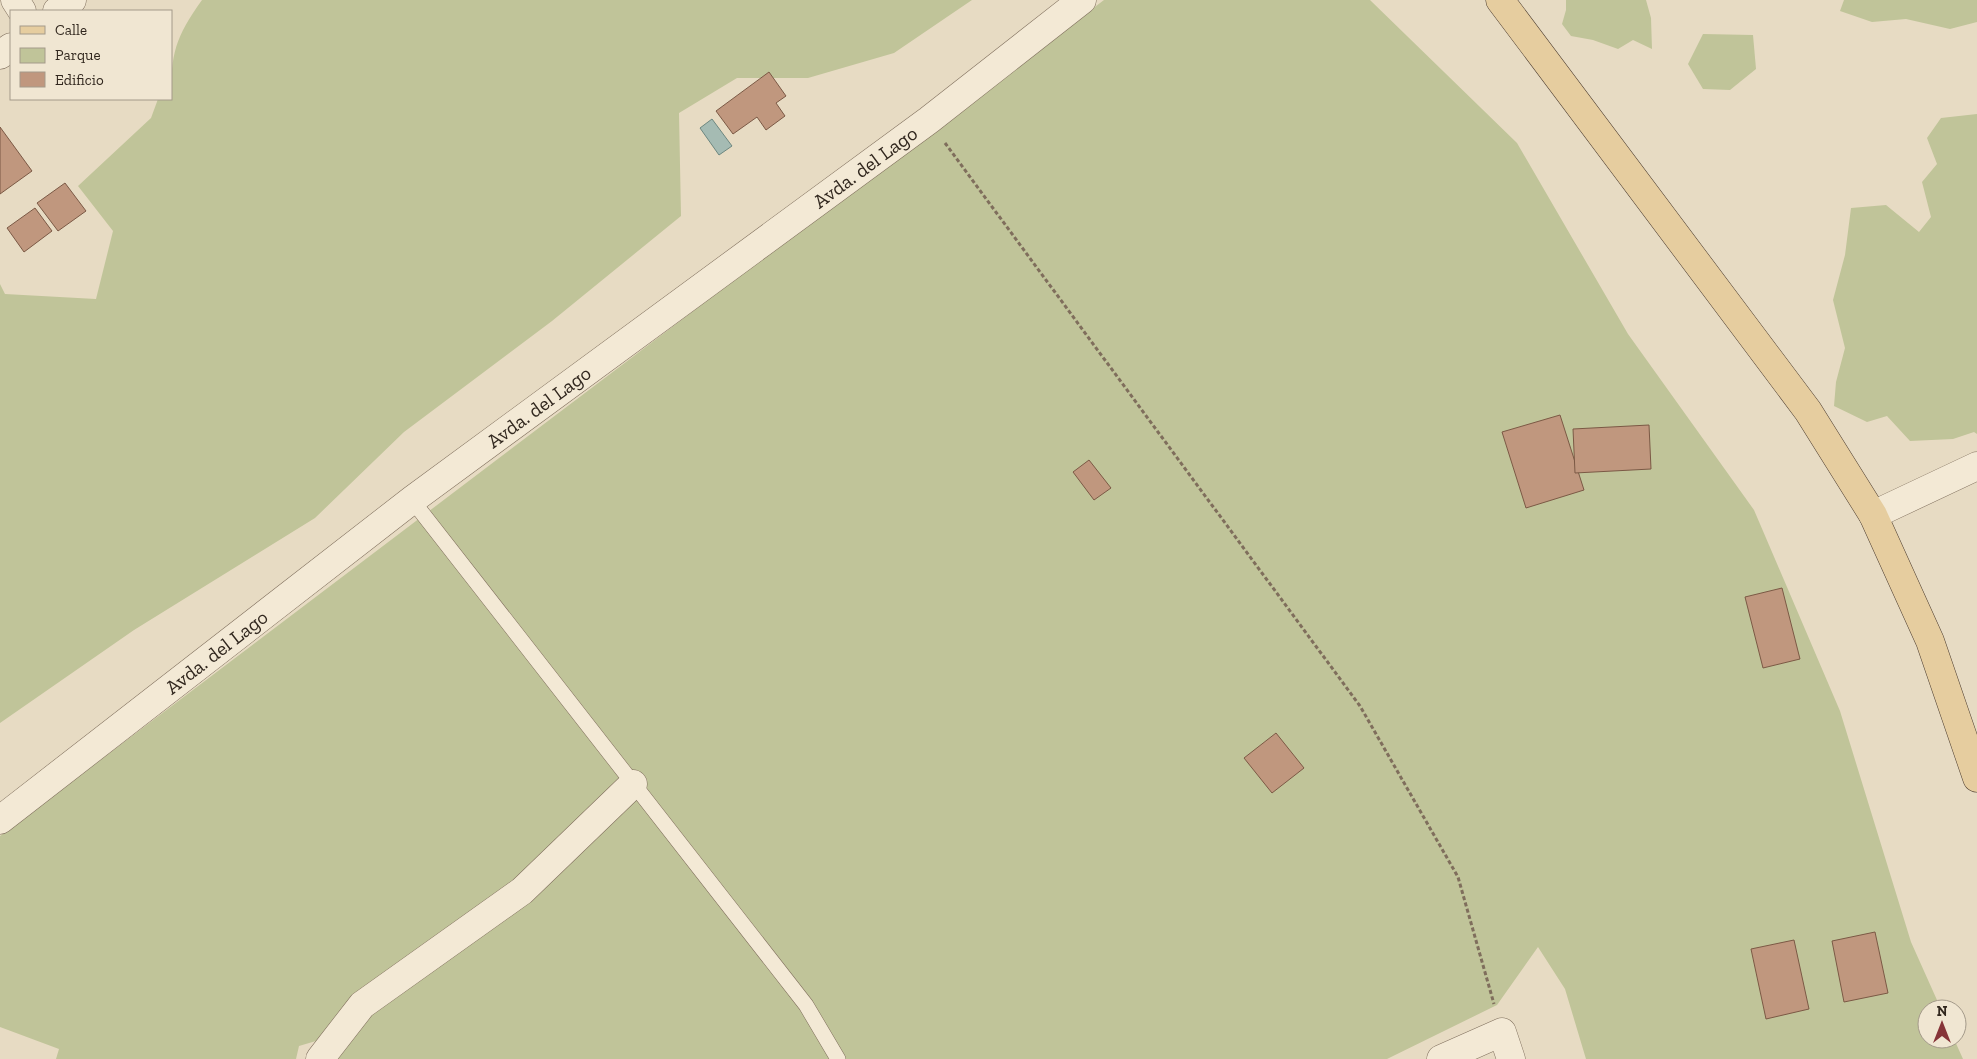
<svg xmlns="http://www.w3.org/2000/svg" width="1977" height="1059" viewBox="0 0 1977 1059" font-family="'Zilla Slab',serif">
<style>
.green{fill:#c0c499}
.water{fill:#a5bbb3;stroke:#6d8780}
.building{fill:#c0977e;stroke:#7b5945}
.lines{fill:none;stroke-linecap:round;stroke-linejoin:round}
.service-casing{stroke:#7f6e5c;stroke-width:16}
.minor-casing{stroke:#7f6e5c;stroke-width:29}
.primary-casing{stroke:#4d3d30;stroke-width:29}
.path{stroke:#7f6e5c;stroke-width:3;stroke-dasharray:4 2.5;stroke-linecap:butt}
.service{stroke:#f3e9d5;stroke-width:15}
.minor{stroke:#f3e9d5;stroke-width:28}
.primary{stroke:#e6cd9f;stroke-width:28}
.labels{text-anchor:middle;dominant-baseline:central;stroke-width:4.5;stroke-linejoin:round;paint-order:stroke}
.street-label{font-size:20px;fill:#31271e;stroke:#f0e6d2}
</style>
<rect width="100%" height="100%" fill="#e7dbc3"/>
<g class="green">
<path d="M 202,0 L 972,0 L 894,53 L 808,78 L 737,78 L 679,113 L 681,216 L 552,321 L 404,432 L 315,518 L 134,630 L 0,723 L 0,284 L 5,294 L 96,299 L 113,231 L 78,186 L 151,118 L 158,99 L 171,99 C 171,53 175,38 202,0 Z"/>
<path d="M 1104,0 L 1370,0 L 1517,143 L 1628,334 L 1754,510 L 1840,711 L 1911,942 L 1941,1009 L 1927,1009 L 1927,1039 L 1954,1039 L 1963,1059 L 1586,1059 L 1565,989 L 1538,947 L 1497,1005 L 1387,1059 L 331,1059 L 336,1035 L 299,1046 L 296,1059 L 56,1059 L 59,1049 L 0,1027 L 0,836 Z"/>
<path d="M 1566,0 L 1646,0 L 1651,18 L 1652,49 L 1633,40 L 1618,49 L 1593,40 L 1571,36 L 1562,24 L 1566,10 Z"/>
<path d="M 1844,0 L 1977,0 L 1977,22 L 1950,29 L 1906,19 L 1872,22 L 1840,11 Z"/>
<path d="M 1703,34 L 1753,35 L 1756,69 L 1730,90 L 1703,89 L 1688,64 Z"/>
<path d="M 1977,114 L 1977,434 L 1974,432 L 1953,439 L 1910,441 L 1887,416 L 1867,422 L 1834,406 L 1836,382 L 1845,348 L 1833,300 L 1845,255 L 1851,208 L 1886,205 L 1919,232 L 1931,217 L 1922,182 L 1937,164 L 1927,138 L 1941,118 Z"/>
</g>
<path class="water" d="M 712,119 L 732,146 L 719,155 L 700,128 Z"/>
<g class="building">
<path d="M 769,72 L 786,96 L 776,103 L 785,116 L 766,130 L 757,117 L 733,134 L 716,111 Z"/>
<path d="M 0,127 L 32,171 L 0,194 Z"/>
<path d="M 65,183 L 86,211 L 58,231 L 37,203 Z"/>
<path d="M 35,208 L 52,231 L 24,252 L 7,228 Z"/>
<path d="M 1560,415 L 1584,490 L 1526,508 L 1502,432 Z"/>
<path d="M 1649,425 L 1651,469 L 1575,473 L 1573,429 Z"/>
<path d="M 1089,460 L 1111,488 L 1094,500 L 1073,472 Z"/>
<path d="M 1782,588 L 1800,659 L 1763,668 L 1745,597 Z"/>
<path d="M 1276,733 L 1304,768 L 1272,793 L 1244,758 Z"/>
<path d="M 1875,932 L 1888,993 L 1844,1002 L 1832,941 Z"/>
<path d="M 1794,940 L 1809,1009 L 1766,1019 L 1751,949 Z"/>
</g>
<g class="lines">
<g class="service-casing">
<path id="service" d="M 412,500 L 806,1005 L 838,1059"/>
</g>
<g class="minor-casing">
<g id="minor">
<path d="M 15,0 L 22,11"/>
<path d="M 57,11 L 72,0"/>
<path d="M 0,55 L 11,47"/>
<path d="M 1873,515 L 1977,466"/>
<path id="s1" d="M 0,820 L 412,500 L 929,120 L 1082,0"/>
<path d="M 320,1059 L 362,1005 L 522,891 L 633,784"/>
<path d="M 1441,1059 L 1502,1032 L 1511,1059"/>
</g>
</g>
<g class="primary-casing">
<path id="primary" d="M 1500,0 L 1808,411 L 1873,515 L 1930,641 L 1977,778"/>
</g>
<path class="path" d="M 945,143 L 1360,706 L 1458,877 L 1494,1004"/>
<use href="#service" class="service"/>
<use href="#minor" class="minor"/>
<use href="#primary" class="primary"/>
</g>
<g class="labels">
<g class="street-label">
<text stroke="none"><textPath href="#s1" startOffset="1084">Avda. del Lago</textPath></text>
<text stroke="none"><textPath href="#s1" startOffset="679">Avda. del Lago</textPath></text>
<text stroke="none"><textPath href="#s1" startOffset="274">Avda. del Lago</textPath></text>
</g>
</g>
<rect x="10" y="10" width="162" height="90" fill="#f0e6d2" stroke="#a49a8a"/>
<rect x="20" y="26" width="25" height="8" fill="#e6cd9f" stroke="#a49a8a"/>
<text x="55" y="35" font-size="15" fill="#31271e">Calle</text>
<rect x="20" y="48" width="25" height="15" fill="#c0c499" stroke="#a49a8a"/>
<text x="55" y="60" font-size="15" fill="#31271e">Parque</text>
<rect x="20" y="72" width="25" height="15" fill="#c0977e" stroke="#a49a8a"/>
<text x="55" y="85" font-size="15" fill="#31271e">Edificio</text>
<g transform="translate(1942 1024)"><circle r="24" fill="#f0e6d2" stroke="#a49a8a"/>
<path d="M0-4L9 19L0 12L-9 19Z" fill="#863438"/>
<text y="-8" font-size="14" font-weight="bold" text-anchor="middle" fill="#31271e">N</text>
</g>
</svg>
